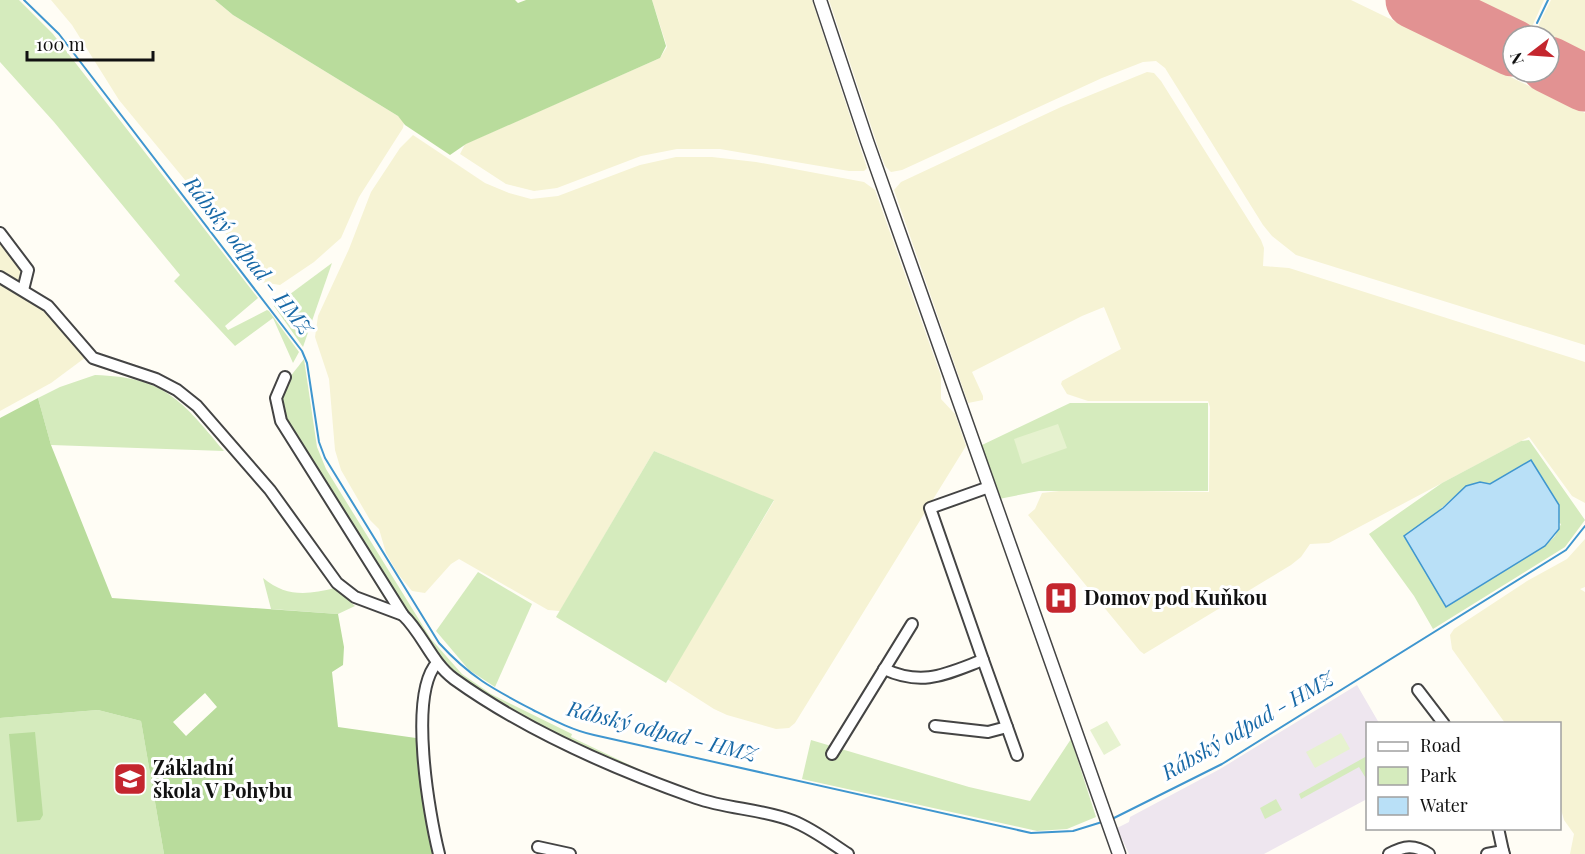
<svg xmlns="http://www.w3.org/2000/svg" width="1585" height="854" viewBox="0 0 1585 854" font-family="'Playfair Display',serif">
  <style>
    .industrial { fill: #eee6ef }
    .farmland { fill: #f6f3d4 }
    .green { fill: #d5ebbd; fill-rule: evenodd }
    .forest { fill: #b9dc9c; fill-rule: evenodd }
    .pitch { fill: #e6f2cf }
    .water { fill: #b9e0f7; stroke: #3f96cf; stroke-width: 1.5 }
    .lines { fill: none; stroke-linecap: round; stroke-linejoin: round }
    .stream { stroke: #3f96cf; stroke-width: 2 }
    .runway { stroke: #e29292; stroke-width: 57 }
    .minor-casing { stroke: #444; stroke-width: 14 }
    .tertiary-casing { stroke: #444; stroke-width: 15 }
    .minor { stroke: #fff; stroke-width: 10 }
    .tertiary { stroke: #fff; stroke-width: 12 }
    .labels { text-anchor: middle; stroke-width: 6; stroke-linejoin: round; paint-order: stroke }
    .poi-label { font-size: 20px; font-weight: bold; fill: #111; stroke: #fff; text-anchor: start }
    .water-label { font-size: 21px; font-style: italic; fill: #1768a6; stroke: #fff }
  </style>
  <rect width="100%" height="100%" fill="#fffdf5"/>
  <!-- industrial -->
  <path class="industrial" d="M1357,685L1379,723L1368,724L1367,799L1264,854H1129L1117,828L1129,822L1130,817L1220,769Z"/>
  <!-- farmland -->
  <g class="farmland">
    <path d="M51,0H215L233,15L398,116L404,122L403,128L359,197L341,238L314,262L280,285L261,282L199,197L119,100L72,25Z"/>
    <path d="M652,0H812L867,168L864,171H849L720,149H677L641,156L557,188L534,191L506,184L460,154L465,144L660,58L667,47Z"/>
    <path d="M829,0H1351L1585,113V345L1296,255L1272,236L1263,225L1165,68L1156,61L1143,62L1102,78L902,170L891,172L885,166L880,153Z"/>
    <path d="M1469,0H1544L1531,29Z"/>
    <path d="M1551,0H1585V54L1539,32V24Z"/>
    <path d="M1147,72L1154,73L1161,81L1261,240L1264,248L1263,266L1289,268L1585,362V503L1572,496L1529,437L1329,543L1310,544L1301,557L1291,565L1144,654L1140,651L1028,515L1035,509L1042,493L1068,490L1209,492L1210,407L1208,401H1088L1067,394L1061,384L1062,381L1121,349L1104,307L1082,316L972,372L983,396V400L968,403L894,190L901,182L1061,107Z"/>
    <path d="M413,135L485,183L509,193L531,199L558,196L640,165L676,157H712L756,162L864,182L875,190L941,376V399L955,414L966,446L795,723L789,728L776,729L727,715L714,709L667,679L774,501L654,451L560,611L548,610L459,559L451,564L425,593L412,591L398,574L386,553L379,529L370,520L341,470L335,450L329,379L315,337L318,316L349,249L371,192L400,148Z"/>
    <path d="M0,243L20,270L22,277L20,280L15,282L0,274Z"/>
    <path d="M0,284L50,313L86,357L51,383L0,411Z"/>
    <path d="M1585,539V587L1580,589L1585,592V854H1570L1574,834L1564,820L1560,806V724L1505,723L1452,649L1450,635L1454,629L1527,581L1567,559Z"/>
  </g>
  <!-- green -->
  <g class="green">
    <path d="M0,0H19L53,34L258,298L225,326L228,330L267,310L269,311L299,352L293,363L273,318L235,346L174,281L180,275L54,122L0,62Z"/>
    <path d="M332,263L303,347L274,306Z"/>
    <path d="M304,359L317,447L326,469L431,639L462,674L491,694L572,734L571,737L655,777L542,729L468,684L435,653L288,429C276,390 280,390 304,359Z"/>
    <path d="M95,375C165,377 182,401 224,451L51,445L38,398L60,387Z"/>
    <path d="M1070,403H1208V491H1039L999,499L982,445Z"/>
    <path d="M1529,440L1585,520L1565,547L1433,629L1414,596L1369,534L1442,483L1521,441ZM1480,482L1490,484L1561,524L1555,536L1545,546L1446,607L1427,521L1466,486Z"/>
    <path d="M654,451L774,500L666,683L556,617Z"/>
    <path d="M478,572L532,604L495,687L469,670L436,631Z"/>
    <path d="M263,578C286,597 307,595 335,588L355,606L338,614L271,609Z"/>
    <path d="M98,710L141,721L164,854H0V718Z"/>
    <path d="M1071,739L1096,817L1067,829L1037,831L802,779L811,740L969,787L1030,801Z"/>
    <path d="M1367,756V780L1359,767L1301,799L1299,794Z"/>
    <path d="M1276,799L1282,810L1265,819L1260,808Z"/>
  </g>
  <!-- forest -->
  <g class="forest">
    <path d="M215,0H515L518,3L526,0H652L666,46L660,58L466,144L450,155L405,125L398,116L233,15Z"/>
    <path d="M38,398L51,445L112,598L338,614L344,647L343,665L332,672L338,727L416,738L434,854H164L141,721L98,710L0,718V418ZM205,693L217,707L186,736L173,722Z"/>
    <path d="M35,732L43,815L40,820L17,822L9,734Z"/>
  </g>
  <!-- pitch -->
  <g class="pitch">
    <path d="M1058,424L1067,448L1022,464L1014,439Z"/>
    <path d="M1107,721L1121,745L1104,755L1090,730Z"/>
    <path d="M1341,733L1350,749L1315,768L1306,752Z"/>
  </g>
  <!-- water -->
  <path class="water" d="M1531,460L1559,505V529L1545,546L1446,607L1404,536L1443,508L1466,486L1480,482L1490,484Z"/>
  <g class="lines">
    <!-- stream -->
    <g class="stream">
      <path d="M24,0L59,34L302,351L307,363L319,442L325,458L439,643C470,677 493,689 533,710C553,720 572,730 594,735L1031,833L1073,831L1102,822"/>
      <path d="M1537,23L1548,0"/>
      <path d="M1110,820L1222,764L1566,550L1585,526"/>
    </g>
    <!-- runway -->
    <g class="runway">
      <path d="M1414,0L1513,48"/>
      <path d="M1549,65L1585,83"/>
    </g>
    <defs>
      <g id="minor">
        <path d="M0,233L28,270L23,290"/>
        <path d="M0,277L48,306L93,358L156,379L177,390L197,406L270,490L337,583L355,597L403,615"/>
        <path d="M285,377L276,398L281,421L403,615C423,634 431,662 454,679C525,730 614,769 696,798C727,809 763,809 793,821C813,829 831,843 848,854"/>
        <path d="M437,663C408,694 429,814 439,854"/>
        <path d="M884,669C923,687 946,674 983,660L930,508L989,487"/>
        <path d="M1418,690L1444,724"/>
        <path d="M935,726L988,732L1007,727L983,660"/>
        <path d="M1007,727L1017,755"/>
        <path d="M832,754L912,624"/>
        <path d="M1498,828L1503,851"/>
        <path d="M538,847L570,854"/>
        <path d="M1389,854C1404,846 1414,844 1429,854"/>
        <path d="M1487,854L1503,851L1504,854"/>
      </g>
      <path id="tertiary" d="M820,0L867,141L1119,854"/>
    </defs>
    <!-- minor casing -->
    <use href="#minor" class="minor-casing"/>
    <!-- tertiary casing -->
    <use href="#tertiary" class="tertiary-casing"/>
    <!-- minor -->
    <use href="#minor" class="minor"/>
    <!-- tertiary -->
    <use href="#tertiary" class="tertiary"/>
  </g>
  <!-- icons -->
  <defs>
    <symbol id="hospital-square" viewBox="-11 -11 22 22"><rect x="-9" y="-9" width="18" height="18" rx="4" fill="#c4262e" stroke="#fff"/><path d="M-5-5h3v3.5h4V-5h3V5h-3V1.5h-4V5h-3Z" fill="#fff"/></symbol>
    <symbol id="school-square" viewBox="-11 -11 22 22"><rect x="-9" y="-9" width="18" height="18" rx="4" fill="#c4262e" stroke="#fff"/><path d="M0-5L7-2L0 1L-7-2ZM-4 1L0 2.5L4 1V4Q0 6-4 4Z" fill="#fff"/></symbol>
  </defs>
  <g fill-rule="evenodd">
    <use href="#hospital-square" x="1042" y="579" width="38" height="38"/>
    <use href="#school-square" x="111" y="760" width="38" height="38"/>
  </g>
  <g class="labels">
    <!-- poi labels -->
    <g class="poi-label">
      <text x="1084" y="605">Domov pod Kuňkou</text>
      <text x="153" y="775">Základní<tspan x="153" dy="23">škola V Pohybu</tspan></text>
    </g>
    <!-- water labels -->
    <g class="water-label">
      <text transform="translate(248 256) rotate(52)" y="7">Rábský odpad - HMZ</text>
      <text transform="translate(1248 726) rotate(-30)" y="7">Rábský odpad - HMZ</text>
      <text transform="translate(662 732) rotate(14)" y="7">Rábský odpad - HMZ</text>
    </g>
  </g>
  <!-- legend -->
  <rect x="1366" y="722" width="195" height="108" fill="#ffffff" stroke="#a0a0a0" stroke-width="1.5"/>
  <rect x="1378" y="742" width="30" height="9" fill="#ffffff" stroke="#a0a0a0" stroke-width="1.5"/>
  <text x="1420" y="752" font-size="18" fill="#111111">Road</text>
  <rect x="1378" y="767" width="30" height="18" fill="#d5ebbd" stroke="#a0a0a0" stroke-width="1.5"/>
  <text x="1420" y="782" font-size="18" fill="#111111">Park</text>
  <rect x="1378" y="797" width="30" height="18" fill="#b9e0f7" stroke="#a0a0a0" stroke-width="1.5"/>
  <text x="1420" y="812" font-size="18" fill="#111111">Water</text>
  <!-- north arrow -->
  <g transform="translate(1531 54) rotate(253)"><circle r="28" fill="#ffffff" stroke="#a0a0a0" stroke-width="1.5"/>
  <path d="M0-4.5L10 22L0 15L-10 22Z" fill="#c4262e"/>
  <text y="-9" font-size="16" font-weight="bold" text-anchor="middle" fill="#111111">N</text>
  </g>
  <!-- scale -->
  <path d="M27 51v9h126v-9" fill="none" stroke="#111111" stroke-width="3"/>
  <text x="36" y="51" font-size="18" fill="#111111" stroke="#ffffff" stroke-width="4.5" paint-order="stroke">100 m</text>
</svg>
